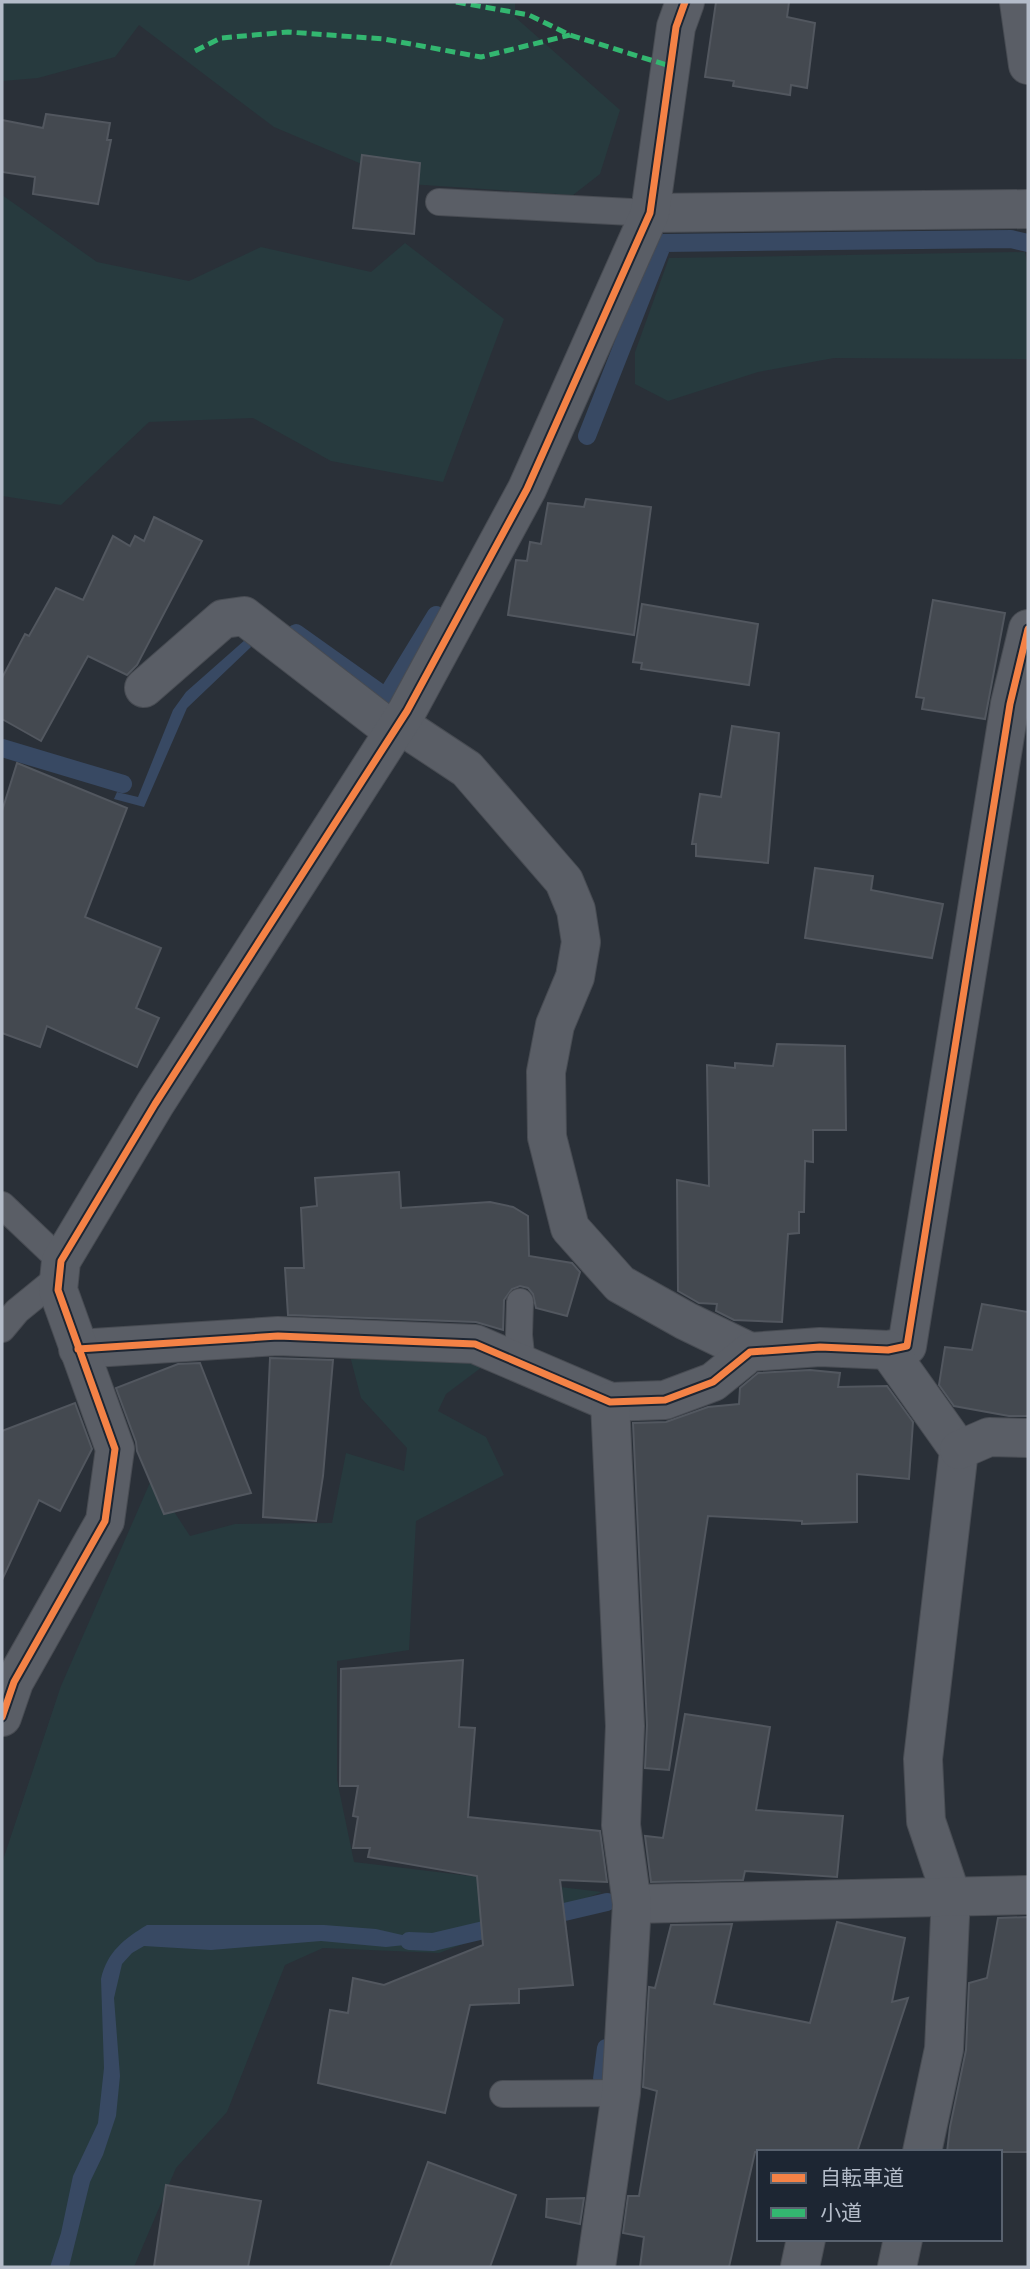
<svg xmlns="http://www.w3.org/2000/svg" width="1030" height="2269" viewBox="0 0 1030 2269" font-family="'Public Sans','Noto Sans JP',sans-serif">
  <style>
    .green { fill: #273a3e }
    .water { fill: #384963 }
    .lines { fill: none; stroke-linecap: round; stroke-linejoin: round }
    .stream { stroke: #384963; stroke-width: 18 }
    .building { fill: #444950; stroke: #52575f; stroke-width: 2 }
    .service-casing { stroke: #484c53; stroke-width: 28 }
    .minor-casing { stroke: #484c53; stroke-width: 40 }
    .service { stroke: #5a5e66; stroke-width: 26 }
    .minor { stroke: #5a5e66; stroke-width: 38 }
    .quiet { stroke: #33b770; stroke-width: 5; stroke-dasharray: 10 5; stroke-linecap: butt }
    .cycleway-casing { stroke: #1d2633; stroke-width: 11 }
    .cycleway { stroke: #f48246; stroke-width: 7 }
  </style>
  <rect width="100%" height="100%" fill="#2a3038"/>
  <!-- green -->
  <g class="green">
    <path d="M2,2H515V17L620,110L600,174L573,195L409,184L274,127L139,25L115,57L38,78L2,81Z"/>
    <path d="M2,195L97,262L189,281L261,247L371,272L405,243L504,319L443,482L331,461L253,418L149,422L61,505L2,496Z"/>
    <path d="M1025,252L1028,267V359L834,358L758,372L668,401L635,384V352L669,258Z"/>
    <path d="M350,1356L486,1364L446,1394L438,1411L486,1437L504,1475L416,1521L409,1650L337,1661V1780L354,1862L602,1892L439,1953L323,1948L285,1965L227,2112L176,2168L134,2267H2V1863L61,1686L152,1478L190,1536L235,1524L332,1523L346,1453L404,1471L407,1448L361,1398Z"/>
  </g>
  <!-- water -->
  <g class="water">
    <path d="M246,639L251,647L187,708L144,807L114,799L117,792L138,797L173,710L186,692Z"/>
    <path d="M147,1925H324L376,1929L433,1942L386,1947L321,1941L211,1950L144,1946L132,1953L122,1964L114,1998L120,2076L116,2116L103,2155L90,2182L69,2267H50L61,2233L73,2176L98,2123L104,2068L101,1979C107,1952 124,1939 147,1925Z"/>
  </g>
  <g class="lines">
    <!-- stream -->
    <g class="stream">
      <path d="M587,436L663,243L1011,239L1028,243"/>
      <path d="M296,633L386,697L436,615"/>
      <path d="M2,748L123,784"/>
      <path d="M543,1917L607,1902"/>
      <path d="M409,1941L433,1942L505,1925"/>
      <path d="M602,2079L606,2048"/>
    </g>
  </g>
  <!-- building -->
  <g class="building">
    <path d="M716,2H789L787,17L815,23L807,88L791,85L790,95L733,86L734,81L705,77Z"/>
    <path d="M46,114L110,123L107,140H111L98,204L33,194L35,177L2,172V120L43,128Z"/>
    <path d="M362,155L420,163L414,234L353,228Z"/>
    <path d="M586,499L651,507L634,635L508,615L516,560L527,561L530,542L541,544L548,503L584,507Z"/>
    <path d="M154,517L202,541L137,665L127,675L88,656L41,741L2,719V678L25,634L29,636L56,588L83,600L113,536L130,546L135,536L144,541Z"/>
    <path d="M933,600L1005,613L985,719L922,709L924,698L916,697Z"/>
    <path d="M642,604L758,624L749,685L641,669L642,663L633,662Z"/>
    <path d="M732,726L779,733L768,863L696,856V844H692L700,794L721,797Z"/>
    <path d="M17,763L127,808L85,917L161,948L136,1008L159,1018L137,1067L47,1026L40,1047L2,1033V811Z"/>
    <path d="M815,868L873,876L871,890L943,904L932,958L805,938Z"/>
    <path d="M777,1044L845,1046L846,1130H813V1162L805,1161L804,1212H799V1233L788,1234L782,1322L734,1320L716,1311L717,1304L699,1303L678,1291L677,1180L709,1186L707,1065L735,1068V1063L773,1066Z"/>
    <path d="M399,1172L401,1208L490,1202L513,1207L528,1216L529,1256L572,1263L580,1272L567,1316L536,1308L533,1294L528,1288L520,1286L512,1289L504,1300L503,1330L476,1322L288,1315L285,1268H304L301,1208L317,1206L315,1178Z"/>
    <path d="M982,1304L1028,1312V1416H1009L954,1406L939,1385L945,1347L972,1350Z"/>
    <path d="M270,1358L333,1360L323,1476L316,1521L263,1517Z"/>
    <path d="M200,1363L251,1493L164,1514L137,1451L136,1442L116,1388L178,1364Z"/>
    <path d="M810,1370L840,1373L838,1387L887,1386L913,1422L909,1479L857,1474V1522L802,1524V1521L708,1516L669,1770L645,1768L647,1725L633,1423L666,1422L708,1407L739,1404L740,1388L758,1373Z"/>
    <path d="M75,1403L92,1449L60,1511L39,1500L2,1580V1431Z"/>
    <path d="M463,1660L459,1727L475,1728L468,1817L600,1831L607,1882L560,1880L573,1985L519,1989V2003L470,2005L445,2113L318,2083L330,2010L348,2013L353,1978L384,1985L483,1945L477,1876L368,1857L370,1848H353L358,1817L353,1816L358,1786H340L341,1669Z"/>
    <path d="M685,1714L770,1727L756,1810L843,1816L837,1877L745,1871L743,1880L651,1882L645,1836L663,1838Z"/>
    <path d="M1028,1917V2152H947L950,2127L966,2050L969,1983L987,1978L998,1918Z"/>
    <path d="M837,1922L905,1938L892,2002L908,1998L857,2152H755L729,2267H640L644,2237L623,2233L628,2196H639L657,2091L643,2087L649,1987L655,1988L671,1925L732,1924L714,2004L810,2023Z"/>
    <path d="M428,2162L516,2195L490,2267H390Z"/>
    <path d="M166,2185L261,2201L248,2267H154Z"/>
    <path d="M584,2198L580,2224L546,2217L547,2199Z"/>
  </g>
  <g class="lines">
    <defs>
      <g id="service">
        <path d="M439,202L650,213"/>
        <path d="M2,1205L61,1261"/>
        <path d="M520,1302L519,1335L522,1364"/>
        <path d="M2,1329L17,1311L60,1276"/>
        <path d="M503,2094L621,2093"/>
      </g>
      <g id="minor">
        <path d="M1019,2L1028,65"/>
        <path d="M650,213L1028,209"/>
        <path d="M144,688L223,619L244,616L394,732"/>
        <path d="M399,724L467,769L564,881L576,910L581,942L575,977L555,1025L546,1072L547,1137L570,1228L620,1284L686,1321L750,1352"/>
        <path d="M78,1349L278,1336L475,1344L610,1402L665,1400L713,1382L750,1352L820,1347L888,1350L907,1346L1010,704L1028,629"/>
        <path d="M888,1350L959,1450L923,1759L926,1821L951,1895L944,2049L922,2152"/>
        <path d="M959,1450L989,1437L1028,1438"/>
        <path d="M2,1717L14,1682L105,1521L115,1449L58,1290L61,1261L155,1104L407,711L527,489L650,213L676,27L685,2"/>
        <path d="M632,1904L1028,1895"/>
        <path d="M596,2267L621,2093L632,1904L621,1825L625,1726L610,1402"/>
        <path d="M800,2267L806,2239"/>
        <path d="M897,2267L903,2239"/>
      </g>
    </defs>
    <!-- service casing -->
    <use href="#service" class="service-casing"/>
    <!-- minor casing -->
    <use href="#minor" class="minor-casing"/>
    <!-- service -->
    <use href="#service" class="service"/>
    <!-- minor -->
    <use href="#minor" class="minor"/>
    <!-- quiet -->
    <g class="quiet">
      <path d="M456,2L529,15L570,35L670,66"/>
      <path d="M195,51L221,38L288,32L384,39L481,57L570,35"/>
    </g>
    <defs>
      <g id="cycleway">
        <path d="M78,1349L278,1336L475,1344L610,1402L665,1400L713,1382L750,1352L820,1347L888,1350L907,1346L1010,704L1028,629"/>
        <path d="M2,1717L14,1682L105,1521L115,1449L58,1290L61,1261L155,1104L407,711L527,489L650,213L676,27L685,2"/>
      </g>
    </defs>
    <!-- cycleway casing -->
    <use href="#cycleway" class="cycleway-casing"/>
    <!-- cycleway -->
    <use href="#cycleway" class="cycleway"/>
  </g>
  <!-- border -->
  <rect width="1030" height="2269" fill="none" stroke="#b4bcc9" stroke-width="7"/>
  <!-- legend -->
  <rect x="757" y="2150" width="245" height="91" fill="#1d2633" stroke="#59626f" stroke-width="2"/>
  <rect x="771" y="2173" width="35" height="10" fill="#f48246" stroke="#59626f" stroke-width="2"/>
  <text x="820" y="2185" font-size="21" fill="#b4bcc9">自転車道</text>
  <rect x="771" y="2208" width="35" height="10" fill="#33b770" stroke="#59626f" stroke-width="2"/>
  <text x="820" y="2220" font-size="21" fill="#b4bcc9">小道</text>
</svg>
